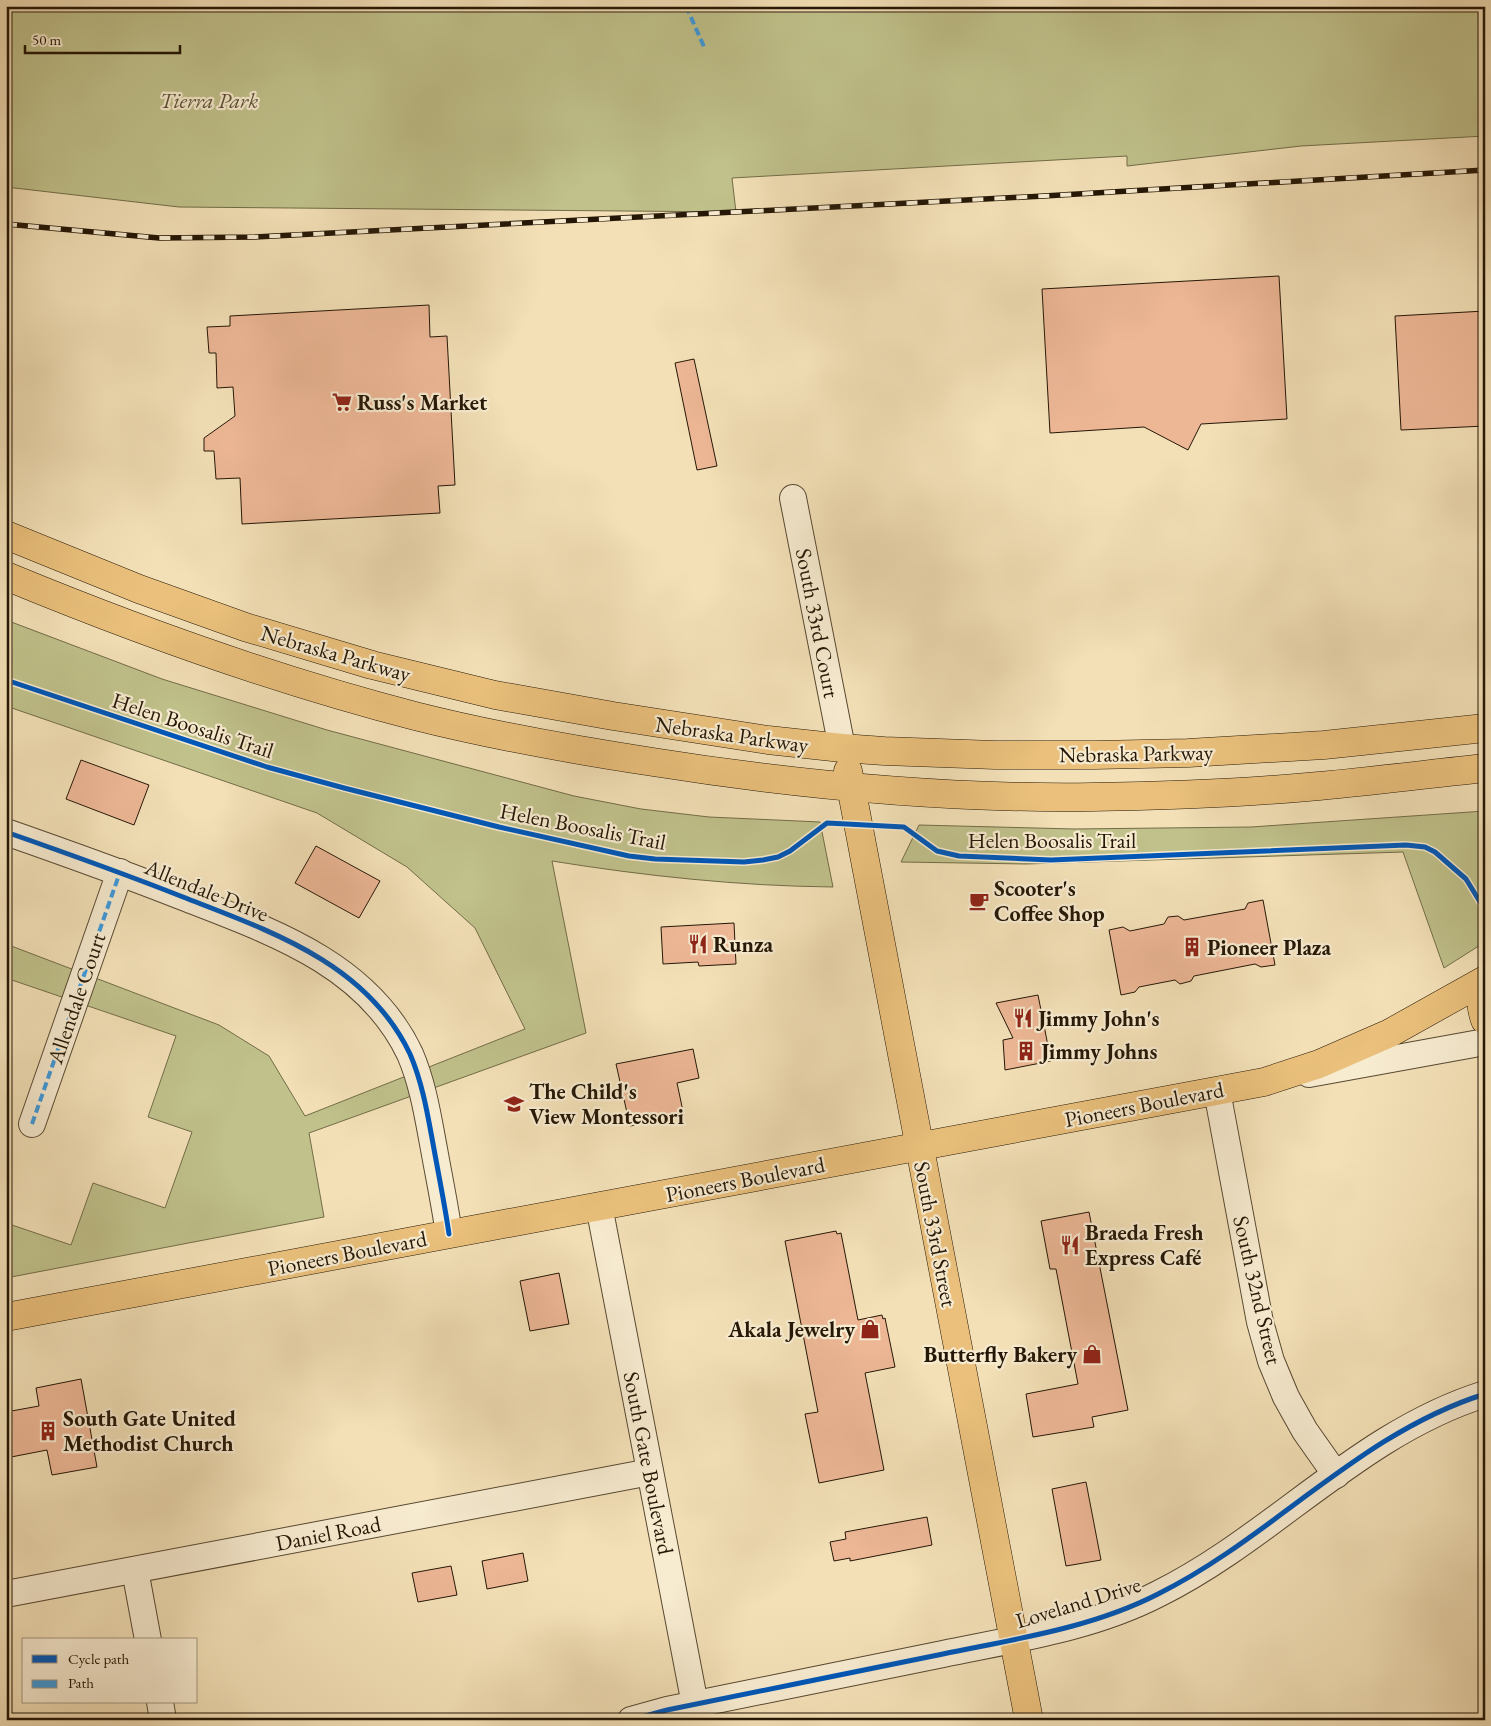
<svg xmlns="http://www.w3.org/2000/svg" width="1491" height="1726" viewBox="0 0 1491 1726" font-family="'EB Garamond',serif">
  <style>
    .green { fill: #c0c18b; stroke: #726c48 }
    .building { fill: #edb796; stroke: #251706 }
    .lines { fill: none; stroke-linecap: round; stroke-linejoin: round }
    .minor-casing { stroke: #584932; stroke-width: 28 }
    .major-casing { stroke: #251706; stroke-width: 29 }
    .minor { stroke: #f7ebd0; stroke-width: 26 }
    .major { stroke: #eac07c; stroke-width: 28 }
    .rail-casing { stroke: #251706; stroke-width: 5.5 }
    .rail { stroke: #f7ebd0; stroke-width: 4; stroke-dasharray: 11; stroke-linecap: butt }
    .quiet { stroke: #3c9add; stroke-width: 4; stroke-dasharray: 8 4; stroke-linecap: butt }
    .cycleway-casing { stroke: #f7ebd0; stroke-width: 8 }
    .cycleway { stroke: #0057b8; stroke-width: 5 }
    .labels { text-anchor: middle; stroke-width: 4.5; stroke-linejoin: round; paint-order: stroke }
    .park-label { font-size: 22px; font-style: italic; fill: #5b5235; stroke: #f7ebd0 }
    .poi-label { font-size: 22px; font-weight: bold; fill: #251706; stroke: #f7ebd0; text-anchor: start }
    .street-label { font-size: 22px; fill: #251706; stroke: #f7ebd0 }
  </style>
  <rect width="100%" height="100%" fill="#f3e0b7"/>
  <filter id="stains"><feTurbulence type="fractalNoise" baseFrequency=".004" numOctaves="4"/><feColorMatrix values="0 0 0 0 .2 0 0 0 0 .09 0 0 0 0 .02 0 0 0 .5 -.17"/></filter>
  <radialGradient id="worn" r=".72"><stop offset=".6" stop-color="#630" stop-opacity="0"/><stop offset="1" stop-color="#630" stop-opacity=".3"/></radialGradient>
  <!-- green -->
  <g class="green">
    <path d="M6,6H1485V136L1301,146L1127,166V156L732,178L736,212L179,207L6,187Z"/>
    <path d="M6,620L162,679L327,730L574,796L641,809L709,817L820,822L833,887C739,886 645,876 552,861L586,1033L309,1133L324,1217L6,1278V1223L71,1245L93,1183L165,1208L192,1132L148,1117L176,1036L6,978V944L219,1025L269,1056L305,1116L525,1029L475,928L407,867L317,813L6,706Z"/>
    <path d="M1485,811V942L1444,968L1403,852L1026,864L901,862L919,825L1074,829L1251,827Z"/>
  </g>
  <!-- building -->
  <g class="building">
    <path d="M1279,276L1287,419L1201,424L1188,450L1144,427L1050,433L1042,289Z"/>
    <path d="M429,305L430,337L447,336L455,485L438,486L440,513L242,524L240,478L216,479L214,451H204V438L235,416L233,387L217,388L216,353H209L207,327L230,326V316Z"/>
    <path d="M1485,311V426L1401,430L1395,316Z"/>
    <path d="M694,359L717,466L697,470L675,363Z"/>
    <path d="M81,760L149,785L134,825L66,799Z"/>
    <path d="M316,846L380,881L359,918L295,883Z"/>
    <path d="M1263,900L1275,965L1261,967L1255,964L1194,976L1191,981L1180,984L1175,980L1139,987L1135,992L1121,995L1109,930L1123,927L1130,931L1164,924L1168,917L1178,916L1184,920L1245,909L1248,903Z"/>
    <path d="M734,923L736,964L699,966L698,962L663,964L661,927Z"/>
    <path d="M1038,995L1051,1061L1005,1070L1003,1040L1013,1038L996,1003Z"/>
    <path d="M693,1049L699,1078L677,1083L684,1116L630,1126L616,1064Z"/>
    <path d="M1089,1212L1128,1410L1092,1417L1094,1427L1033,1437L1026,1394L1078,1384L1056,1269H1050L1041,1221Z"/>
    <path d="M836,1231L837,1234L841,1233L858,1320L882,1315L883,1319L885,1318L895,1367L865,1373L884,1470L819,1483L805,1414L818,1412L785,1241Z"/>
    <path d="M559,1273L569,1324L530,1331L520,1281Z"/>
    <path d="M81,1379L97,1467L52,1475L47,1450L6,1458V1412L39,1406L36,1388Z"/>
    <path d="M1086,1482L1101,1560L1066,1566L1052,1489Z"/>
    <path d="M927,1517L932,1545L850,1561V1558L834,1561L830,1542L846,1539L845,1532Z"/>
    <path d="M523,1553L528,1581L487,1589L482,1561Z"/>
    <path d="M451,1566L457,1595L418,1602L412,1573Z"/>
  </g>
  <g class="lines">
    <defs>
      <g id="minor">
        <path d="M793,498L842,748"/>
        <path d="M6,832C66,853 125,874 183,897C270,931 367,963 410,1054C423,1084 428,1117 434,1149C439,1177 445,1206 449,1234"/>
        <path d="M1309,1074L1485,1042"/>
        <path d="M1217,1091L1260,1322L1271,1361L1286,1397L1305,1431L1336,1475"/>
        <path d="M32,1124L120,872"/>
        <path d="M599,1206L698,1720"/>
        <path d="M135,1570L148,1640"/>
        <path d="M6,1594L650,1472"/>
        <path d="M160,1702L163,1720"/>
        <path d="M631,1720L667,1710C759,1691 851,1673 943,1654C1015,1639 1092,1628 1158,1594C1273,1537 1360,1433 1485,1394"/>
      </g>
      <g id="major">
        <path d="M6,535L139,589L245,627L372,665L495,695L613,716L768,740L842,748L884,751L995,755H1095L1188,753L1324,745L1485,728"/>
        <path d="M6,576C139,631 276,680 415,716C494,736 574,750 653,762C798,785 945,799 1092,797C1167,796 1243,793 1319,786C1374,781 1429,774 1485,768"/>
        <path d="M848,771L1029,1720"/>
        <path d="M1485,986C1480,996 1481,1009 1485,1020"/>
        <path d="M6,1317L1264,1082L1319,1064L1390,1033L1485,980"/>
      </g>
    </defs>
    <!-- minor casing -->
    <use href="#minor" class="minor-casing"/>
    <!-- major casing -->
    <use href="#major" class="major-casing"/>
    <!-- minor -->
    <use href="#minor" class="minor"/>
    <!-- major -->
    <use href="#major" class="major"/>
    <defs>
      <path id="rail" d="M6,224L159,238L255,237L1044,196L1485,170"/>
    </defs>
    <!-- rail casing -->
    <use href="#rail" class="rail-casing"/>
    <!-- rail -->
    <use href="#rail" class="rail"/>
    <!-- quiet -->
    <g class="quiet">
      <path d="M686,6L705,49"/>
      <path d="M32,1124L120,872"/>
    </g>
    <defs>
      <g id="cycleway">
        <path d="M6,680L267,767L344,788L499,827L629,856L655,859L744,862L763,860L778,857L790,851L827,823L904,827L937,851L959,856L1051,860L1406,845L1425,847L1435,852L1466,879L1485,910"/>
        <path d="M6,832C66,853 125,874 183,897C270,931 367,963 410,1054C423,1084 428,1117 434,1149C439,1177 445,1206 449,1234"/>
        <path d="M631,1720L667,1710C759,1691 851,1673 943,1654C1015,1639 1092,1628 1158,1594C1273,1537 1360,1433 1485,1394"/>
      </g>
    </defs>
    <!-- cycleway casing -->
    <use href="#cycleway" class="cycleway-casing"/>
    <!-- cycleway -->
    <use href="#cycleway" class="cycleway"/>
  </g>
  <!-- icons -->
  <defs>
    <symbol id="supermarket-bare" viewBox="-9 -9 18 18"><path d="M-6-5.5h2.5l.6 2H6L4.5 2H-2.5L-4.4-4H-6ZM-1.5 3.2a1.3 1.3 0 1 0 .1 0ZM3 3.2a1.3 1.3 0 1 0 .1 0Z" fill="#8f2418" stroke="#f7ebd0" stroke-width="2.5" paint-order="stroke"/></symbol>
    <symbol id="cafe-bare" viewBox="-9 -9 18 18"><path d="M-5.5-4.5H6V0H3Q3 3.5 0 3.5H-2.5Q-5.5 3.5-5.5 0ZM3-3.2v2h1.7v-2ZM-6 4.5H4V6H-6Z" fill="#8f2418" stroke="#f7ebd0" stroke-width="2.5" paint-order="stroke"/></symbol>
    <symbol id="restaurant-bare" viewBox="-9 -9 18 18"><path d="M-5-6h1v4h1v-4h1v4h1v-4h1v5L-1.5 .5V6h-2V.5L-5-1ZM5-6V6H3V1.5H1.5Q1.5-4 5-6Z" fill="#8f2418" stroke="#f7ebd0" stroke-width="2.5" paint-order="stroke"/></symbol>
    <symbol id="building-bare" viewBox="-9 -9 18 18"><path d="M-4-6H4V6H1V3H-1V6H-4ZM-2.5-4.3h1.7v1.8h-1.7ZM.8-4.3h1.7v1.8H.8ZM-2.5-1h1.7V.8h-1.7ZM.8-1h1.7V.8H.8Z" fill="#8f2418" stroke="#f7ebd0" stroke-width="2.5" paint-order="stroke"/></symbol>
    <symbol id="school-bare" viewBox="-9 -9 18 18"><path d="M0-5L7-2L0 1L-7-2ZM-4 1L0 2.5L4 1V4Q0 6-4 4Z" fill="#8f2418" stroke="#f7ebd0" stroke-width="2.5" paint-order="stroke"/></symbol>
    <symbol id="shop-bare" viewBox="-9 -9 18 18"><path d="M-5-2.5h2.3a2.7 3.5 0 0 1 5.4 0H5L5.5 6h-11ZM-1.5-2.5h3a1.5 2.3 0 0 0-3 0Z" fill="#8f2418" stroke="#f7ebd0" stroke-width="2.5" paint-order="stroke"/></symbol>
  </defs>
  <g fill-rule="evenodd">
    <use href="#supermarket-bare" x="328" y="388" width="28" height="28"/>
    <use href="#cafe-bare" x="965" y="887" width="28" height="28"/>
    <use href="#restaurant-bare" x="684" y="930" width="28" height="28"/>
    <use href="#building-bare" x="1178" y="933" width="28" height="28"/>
    <use href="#restaurant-bare" x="1009" y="1004" width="28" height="28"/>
    <use href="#building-bare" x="1012" y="1037" width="28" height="28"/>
    <use href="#school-bare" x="500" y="1090" width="28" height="28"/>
    <use href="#restaurant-bare" x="1056" y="1231" width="28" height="28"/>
    <use href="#shop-bare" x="856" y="1315" width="28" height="28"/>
    <use href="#shop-bare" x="1078" y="1340" width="28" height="28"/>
    <use href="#building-bare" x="34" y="1417" width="28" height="28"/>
  </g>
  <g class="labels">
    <!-- park labels -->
    <g class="park-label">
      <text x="209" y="108">Tierra Park</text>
    </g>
    <!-- poi labels -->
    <g class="poi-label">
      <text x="357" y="410">Russ's Market</text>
      <text x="994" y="896">Scooter's<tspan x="994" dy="25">Coffee Shop</tspan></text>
      <text x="713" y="952">Runza</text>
      <text x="1207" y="955">Pioneer Plaza</text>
      <text x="1038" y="1026">Jimmy John's</text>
      <text x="1041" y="1059">Jimmy Johns</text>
      <text x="529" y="1099">The Child's<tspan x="529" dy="25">View Montessori</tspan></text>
      <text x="1085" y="1240">Braeda Fresh<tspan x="1085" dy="25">Express Café</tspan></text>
      <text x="855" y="1337" text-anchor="end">Akala Jewelry</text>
      <text x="1077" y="1362" text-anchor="end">Butterfly Bakery</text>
      <text x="63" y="1426">South Gate United<tspan x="63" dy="25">Methodist Church</tspan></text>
    </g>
    <!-- street labels -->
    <g class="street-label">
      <text transform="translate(818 623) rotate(79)" y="8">South 33rd Court</text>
      <text transform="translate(336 653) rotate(16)" y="8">Nebraska Parkway</text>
      <text transform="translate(193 725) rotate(18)" y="8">Helen Boosalis Trail</text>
      <text transform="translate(732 734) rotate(8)" y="8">Nebraska Parkway</text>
      <text transform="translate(1136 753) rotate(-1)" y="8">Nebraska Parkway</text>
      <text transform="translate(583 826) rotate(11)" y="8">Helen Boosalis Trail</text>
      <text x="1052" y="848">Helen Boosalis Trail</text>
      <text transform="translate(207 890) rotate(22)" y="8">Allendale Drive</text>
      <text transform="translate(76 998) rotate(-71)" y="8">Allendale Court</text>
      <text transform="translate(1144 1104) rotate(-11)" y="8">Pioneers Boulevard</text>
      <text transform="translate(745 1179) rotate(-11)" y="8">Pioneers Boulevard</text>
      <text transform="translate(936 1234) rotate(79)" y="8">South 33rd Street</text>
      <text transform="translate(347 1253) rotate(-11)" y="8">Pioneers Boulevard</text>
      <text transform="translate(1258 1290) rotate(77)" y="8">South 32nd Street</text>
      <text transform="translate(649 1463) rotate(79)" y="8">South Gate Boulevard</text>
      <text transform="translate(328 1533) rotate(-11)" y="8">Daniel Road</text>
      <text transform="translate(1078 1602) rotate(-17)" y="8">Loveland Drive</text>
    </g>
  </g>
  <!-- margin -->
  <rect width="1491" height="1726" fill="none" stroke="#f3e0b7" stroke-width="25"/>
  <rect x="8" y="8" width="1476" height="1711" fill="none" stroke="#251706" stroke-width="2.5"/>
  <rect x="12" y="12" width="1466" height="1701" fill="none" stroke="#251706"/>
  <!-- legend -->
  <rect x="22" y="1638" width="175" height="65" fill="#f7ebd0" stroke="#a3967f"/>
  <rect x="32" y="1655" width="25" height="8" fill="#0057b8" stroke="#a3967f"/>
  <text x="68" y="1664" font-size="15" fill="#251706">Cycle path</text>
  <rect x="32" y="1680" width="25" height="8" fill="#3c9add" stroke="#a3967f"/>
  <text x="68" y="1688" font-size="15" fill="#251706">Path</text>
  <!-- scale -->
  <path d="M25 45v8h155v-8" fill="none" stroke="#251706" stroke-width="2.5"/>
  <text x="32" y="45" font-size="15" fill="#251706" stroke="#f7ebd0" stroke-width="4" paint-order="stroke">50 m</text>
  <rect width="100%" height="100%" filter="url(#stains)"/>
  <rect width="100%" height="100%" fill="url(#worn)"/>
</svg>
